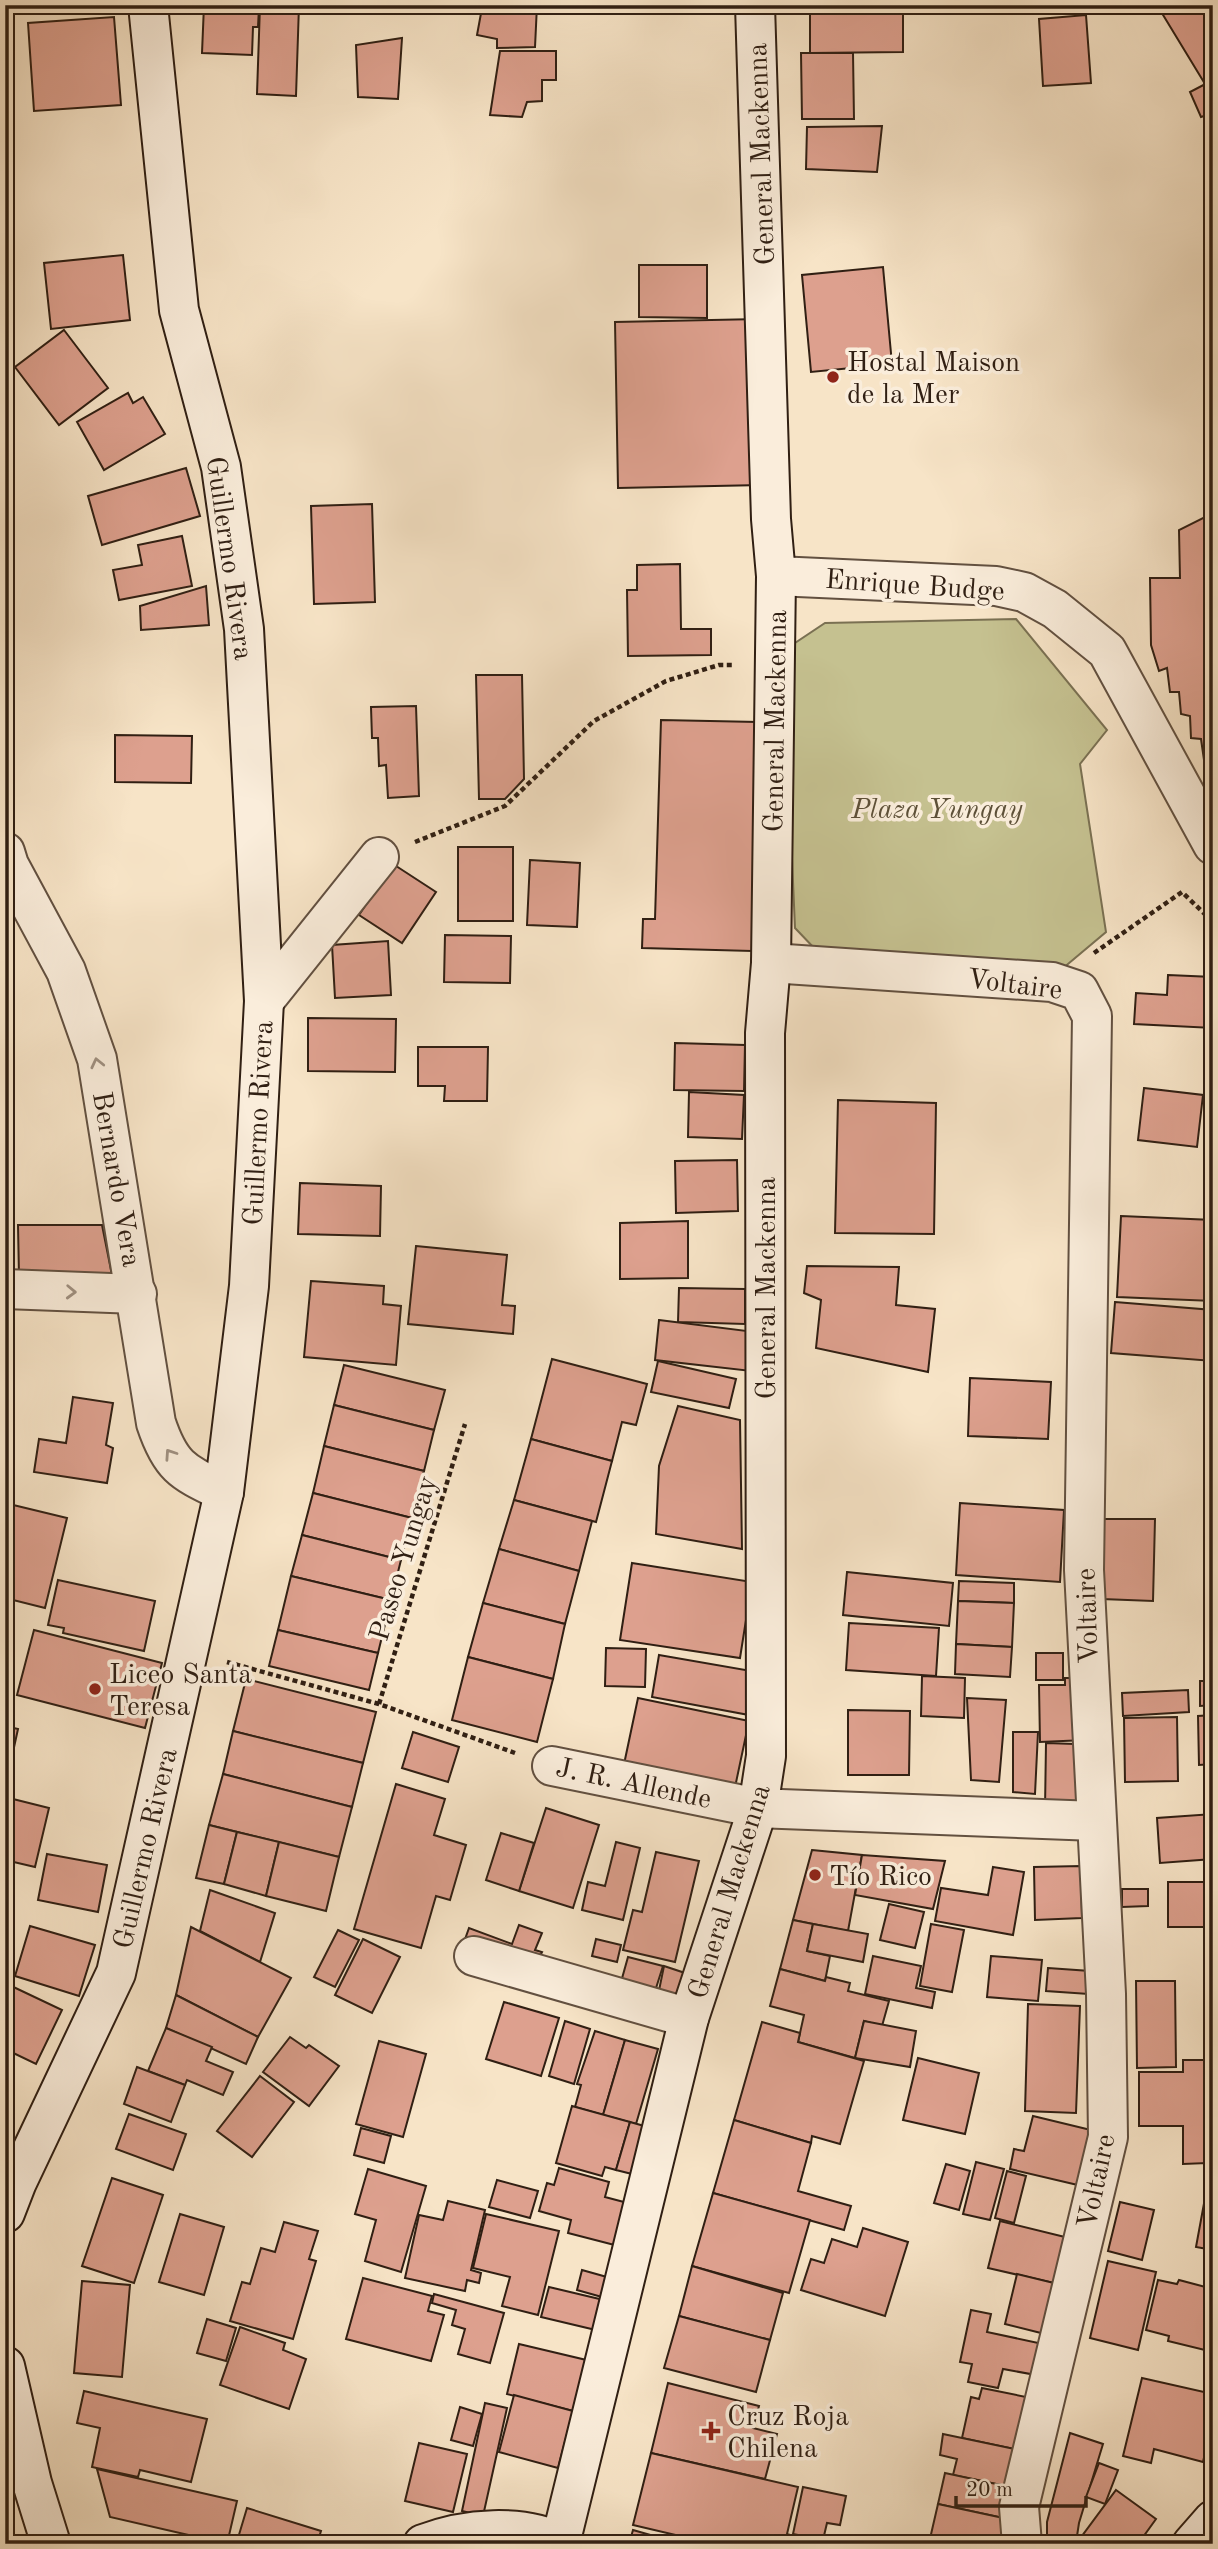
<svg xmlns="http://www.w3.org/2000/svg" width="1218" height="2549" viewBox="0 0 1218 2549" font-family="'Old Standard TT',serif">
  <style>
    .green { fill: #c5c190; stroke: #7a7052; stroke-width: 2 }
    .building { fill: #dda08e; stroke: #301f13; stroke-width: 2 }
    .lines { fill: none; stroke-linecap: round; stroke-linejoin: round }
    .street-casing { stroke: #625040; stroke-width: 42 }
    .secondary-casing { stroke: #301f13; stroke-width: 42 }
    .path { stroke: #301f13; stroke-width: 4.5; stroke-dasharray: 5 3.5; stroke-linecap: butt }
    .street { stroke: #faeddb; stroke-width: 38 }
    .secondary { stroke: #faeddb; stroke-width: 38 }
    .oneway { stroke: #9f9081 }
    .poi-dot { fill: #8f2418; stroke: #faeddb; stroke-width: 2.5 }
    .labels { text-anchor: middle; stroke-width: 7; stroke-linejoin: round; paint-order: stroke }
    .street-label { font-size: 28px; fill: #301f13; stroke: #faeddb }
    .poi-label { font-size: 28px; fill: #301f13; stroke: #faeddb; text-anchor: start }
    .park-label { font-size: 28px; font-style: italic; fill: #5d5038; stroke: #faeddb }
  </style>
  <rect width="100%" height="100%" fill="#f7e4c7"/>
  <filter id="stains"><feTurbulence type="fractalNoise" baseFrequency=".00286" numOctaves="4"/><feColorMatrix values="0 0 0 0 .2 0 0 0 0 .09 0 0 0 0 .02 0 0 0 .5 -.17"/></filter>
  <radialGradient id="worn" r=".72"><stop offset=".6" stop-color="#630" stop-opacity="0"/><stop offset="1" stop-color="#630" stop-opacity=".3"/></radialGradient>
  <!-- green -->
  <path class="green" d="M1016,619L1107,730L1080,764L1106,932L1062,969L816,950L795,928L783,651L825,623Z"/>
  <!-- building -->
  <g class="building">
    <path d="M204,5L259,7L258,27H253L252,55L202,53Z"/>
    <path d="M260,5H299L296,96L257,94Z"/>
    <path d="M496,5H537L535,47L497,48V39L477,35L482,8L495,10Z"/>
    <path d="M810,5H903V52L810,53Z"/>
    <path d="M1157,5H1213V80L1205,84Z"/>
    <path d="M1086,15L1091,83L1043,86L1039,19Z"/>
    <path d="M114,17L121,105L34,111L28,23Z"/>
    <path d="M402,38L398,99L358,97L356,45Z"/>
    <path d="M500,51H556V80H542V101L527,102L522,117L490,115Z"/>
    <path d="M801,53H853L854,119H802Z"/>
    <path d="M1213,80V113L1201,117L1190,92Z"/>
    <path d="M882,126L877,172L806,169L807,127Z"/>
    <path d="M123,255L130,320L51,329L44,263Z"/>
    <path d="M639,265H707V318L639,317Z"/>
    <path d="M883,267L892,364L811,372L802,275Z"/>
    <path d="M759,319L762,485L618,488L615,322Z"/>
    <path d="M64,330L108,388L59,425L15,367Z"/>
    <path d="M128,393L133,403L143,397L165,434L104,470L77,422Z"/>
    <path d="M186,468L200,516L102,545L88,496Z"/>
    <path d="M372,504L375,602L314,604L311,506Z"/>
    <path d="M1205,517L1213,533V762L1204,760L1201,739L1191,738L1190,716L1181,714L1179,692H1170L1167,668L1159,671L1151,645L1150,578H1180L1179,530Z"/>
    <path d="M182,536L192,586L119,600L113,570L142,565L138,545Z"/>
    <path d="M680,564L681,629H711V655L628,656L627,590H637V565Z"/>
    <path d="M206,586L209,625L141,630L140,606Z"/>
    <path d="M476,675H522L524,779L505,799H479Z"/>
    <path d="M416,706L419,796L388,798L386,765L379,766L378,738H372L371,707Z"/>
    <path d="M661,720L758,722L752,951L642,948L643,919H655Z"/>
    <path d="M115,735L192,736L191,783L115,782Z"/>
    <rect x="458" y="847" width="55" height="74"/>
    <path d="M530,860L580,863L577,927L527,925Z"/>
    <path d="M393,864L436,892L402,943L359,915Z"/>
    <path d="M445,935L511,936L510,983L444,982Z"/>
    <path d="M388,941L391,995L335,998L332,945Z"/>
    <path d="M1168,975L1213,977V1028L1134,1024L1136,993L1167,995Z"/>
    <path d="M308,1018L396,1019L395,1072L308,1071Z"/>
    <path d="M675,1043L745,1045L744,1091L674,1090Z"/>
    <path d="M418,1047H488L487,1101H444L445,1086H418Z"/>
    <path d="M1144,1088L1203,1095L1197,1147L1138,1140Z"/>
    <path d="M689,1092L744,1095L742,1139L688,1137Z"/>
    <path d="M838,1100L936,1103L934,1234L835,1233Z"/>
    <path d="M737,1160L738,1211L676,1213L675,1161Z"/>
    <path d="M300,1183L381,1186L380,1236L298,1234Z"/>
    <path d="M1121,1216L1213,1220V1301L1117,1297Z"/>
    <path d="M688,1221V1278L620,1279V1223Z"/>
    <path d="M18,1225H102L112,1275L19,1276Z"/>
    <path d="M416,1246L507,1255L502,1305L515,1306L513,1334L408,1324Z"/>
    <path d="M807,1266L899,1267L896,1305L935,1309L928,1372L816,1348L821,1300L804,1293Z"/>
    <path d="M311,1281L384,1286L383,1304L401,1306L396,1365L304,1357Z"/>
    <path d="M679,1288L745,1289V1324L678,1322Z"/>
    <path d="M1115,1302L1213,1310V1361L1111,1353Z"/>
    <path d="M659,1320L755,1332L751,1371L655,1360Z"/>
    <path d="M552,1359L647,1384L636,1425L622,1422L612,1461L531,1439Z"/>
    <path d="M658,1361L736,1379L729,1408L651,1392Z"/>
    <path d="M344,1365L445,1390L434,1430L334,1405Z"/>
    <path d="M970,1378L1051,1382L1048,1439L968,1436Z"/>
    <path d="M73,1397L113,1403L106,1445L113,1448L107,1483L34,1472L39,1439L66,1443Z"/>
    <path d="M334,1405L434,1430L424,1471L324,1446Z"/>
    <path d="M678,1406L740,1420L742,1549L656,1534L659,1466Z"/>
    <path d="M531,1439L612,1461L596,1522L514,1500Z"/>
    <path d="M324,1446L424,1471L412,1518L313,1493Z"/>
    <path d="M313,1493L412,1518L401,1560L302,1535Z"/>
    <path d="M514,1500L592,1521L579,1571L499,1549Z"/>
    <path d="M5,1503L67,1518L45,1608L5,1598Z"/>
    <path d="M960,1503L1064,1510L1060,1582L956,1575Z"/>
    <path d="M1104,1519H1155L1153,1601L1102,1599Z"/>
    <path d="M302,1535L401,1560L391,1600L291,1576Z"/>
    <path d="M499,1549L579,1571L565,1624L483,1603Z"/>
    <path d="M632,1563L752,1582L740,1658L620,1640Z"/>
    <path d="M847,1572L953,1583L949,1626L843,1615Z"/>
    <path d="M291,1576L391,1600L378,1653L278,1630Z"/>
    <path d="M58,1580L155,1601L144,1651L63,1633L64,1628L48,1625Z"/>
    <path d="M959,1581L1014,1583V1603L958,1601Z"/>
    <path d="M958,1601L1014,1603L1012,1647L956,1644Z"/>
    <path d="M483,1603L565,1624L553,1679L468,1657Z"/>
    <rect x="1205" y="1606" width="8" height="56"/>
    <path d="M849,1623L939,1628L936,1676L846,1670Z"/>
    <path d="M34,1630L162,1663L145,1728L17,1695Z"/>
    <path d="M278,1630L378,1653L369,1690L269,1666Z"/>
    <path d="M956,1644L1012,1647L1010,1677L955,1674Z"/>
    <path d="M606,1648L646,1649L645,1687L605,1686Z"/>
    <rect x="1036" y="1653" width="27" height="27"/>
    <path d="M659,1655L757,1672L749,1715L652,1697Z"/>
    <path d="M468,1657L553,1679L537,1742L452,1720Z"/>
    <path d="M922,1676L965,1678L964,1718L921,1716Z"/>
    <path d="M1065,1678H1083L1086,1740L1040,1742L1039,1685H1065Z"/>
    <path d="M246,1679L376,1712L363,1763L233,1731Z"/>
    <path d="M1200,1681H1213V1705L1200,1706Z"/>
    <path d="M1188,1690L1189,1712L1123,1716L1122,1693Z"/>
    <path d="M638,1698L749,1721L734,1792L623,1769Z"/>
    <path d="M967,1698L1006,1700L999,1782L971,1780Z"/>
    <path d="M848,1710L910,1711L909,1775H848Z"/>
    <path d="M1213,1715V1764L1199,1765L1198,1716Z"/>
    <path d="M1177,1717L1178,1781L1125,1782L1124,1718Z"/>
    <path d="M5,1726L18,1729L8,1775L5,1774Z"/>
    <path d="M233,1731L363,1763L352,1807L223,1774Z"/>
    <path d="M413,1732L459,1747L448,1782L402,1768Z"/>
    <path d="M1013,1732H1038L1035,1794L1013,1792Z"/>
    <path d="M1046,1743L1104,1745L1103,1809H1045Z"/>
    <path d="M223,1774L352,1807L339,1857L209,1825Z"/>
    <path d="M396,1784L445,1799L434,1835L466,1845L450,1900L436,1896L421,1948L354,1929Z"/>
    <path d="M5,1797L49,1808L35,1867L5,1860Z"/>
    <path d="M546,1808L599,1825L573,1908L519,1891Z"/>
    <path d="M1213,1814V1859L1160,1863L1157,1818Z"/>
    <path d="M209,1825L237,1832L224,1884L196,1878Z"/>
    <path d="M237,1832L279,1842L266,1896L224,1884Z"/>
    <path d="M501,1833L534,1843L519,1891L486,1880Z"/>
    <path d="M279,1842L339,1857L326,1911L266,1896Z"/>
    <path d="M616,1842L640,1848L623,1920L582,1910L588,1882L605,1886Z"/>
    <path d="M812,1850L862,1855L848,1931L793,1920Z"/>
    <path d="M656,1852L699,1861L675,1962L623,1950L633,1910L642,1912Z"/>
    <path d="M47,1854L107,1865L98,1912L38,1900Z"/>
    <path d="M862,1855L945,1861L933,1909L855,1895Z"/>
    <path d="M1081,1866L1082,1918L1035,1920L1034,1867Z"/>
    <path d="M993,1867L1024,1872L1013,1935L935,1921L941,1888L988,1895Z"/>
    <rect x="1168" y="1882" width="45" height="45"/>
    <path d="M1122,1889H1148V1906L1122,1907Z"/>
    <path d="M210,1890L275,1913L260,1962L200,1931Z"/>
    <path d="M889,1904L924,1912L915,1948L880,1940Z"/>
    <path d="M793,1920L813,1924L807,1951L830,1956L825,1981L780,1969Z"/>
    <path d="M813,1924L868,1934L863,1962L807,1951Z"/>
    <path d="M931,1924L964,1930L952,1992L920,1986Z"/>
    <path d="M519,1925L542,1933L535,1950L542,1952L533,1969L463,1945L469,1928L512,1944Z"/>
    <path d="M30,1926L95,1945L79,1996L15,1976Z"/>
    <path d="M191,1927L291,1978L258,2037L176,1995Z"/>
    <path d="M338,1930L359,1940L335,1987L314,1977Z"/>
    <path d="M363,1939L400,1957L372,2013L335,1995Z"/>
    <path d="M596,1939L621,1945L617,1962L592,1956Z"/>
    <path d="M873,1956L921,1966L916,1988L935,1992L932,2008L865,1994Z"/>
    <path d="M991,1956L1042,1960L1038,2001L987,1997Z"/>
    <path d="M628,1957L663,1966L650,2007L621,1982Z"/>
    <path d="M664,1966L688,1974L676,2012L656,2005Z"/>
    <path d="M1048,1968L1104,1972L1103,1995L1046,1991Z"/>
    <path d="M780,1969L825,1981L826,1977L850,1983L848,1991L889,2001L882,2026L864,2021L855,2058L798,2042L804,2015L770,2006Z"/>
    <path d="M1136,1981H1175L1176,2067L1137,2068Z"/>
    <path d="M5,1983L62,2010L36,2064L5,2049Z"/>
    <path d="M176,1995L258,2037L246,2064L166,2028Z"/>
    <path d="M504,2002L559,2018L541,2076L486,2059Z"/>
    <path d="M1028,2004L1080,2006L1076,2113L1025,2111Z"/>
    <path d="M565,2021L590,2029L574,2084L549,2076Z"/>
    <path d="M864,2021L916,2031L910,2067L855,2058Z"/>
    <path d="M762,2022L800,2033L798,2042L864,2061L840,2144L812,2136L811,2143L734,2120Z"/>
    <path d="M166,2028L212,2047L206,2061L233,2072L223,2095L187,2080L185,2085L148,2071Z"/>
    <path d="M595,2031L625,2040L603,2115L575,2107L581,2085L577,2084Z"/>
    <path d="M290,2037L306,2048L309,2045L339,2066L309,2106L263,2072Z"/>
    <path d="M625,2040L658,2049L636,2124L603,2115Z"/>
    <path d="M379,2041L426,2054L403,2137L356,2124Z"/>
    <path d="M918,2058L979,2073L965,2134L903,2120Z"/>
    <path d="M1183,2060H1213V2172H1208L1207,2163L1183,2164V2126H1139V2072H1183Z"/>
    <path d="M137,2067L185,2085L171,2122L124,2104Z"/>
    <path d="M260,2076L294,2102L252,2157L217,2131Z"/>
    <path d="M572,2106L630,2122L616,2170L605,2167L602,2176L556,2163Z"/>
    <path d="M129,2114L186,2134L173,2170L116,2149Z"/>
    <path d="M1033,2116L1095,2131L1082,2186L1010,2169L1014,2149L1024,2151Z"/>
    <path d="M734,2120L811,2143L798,2191L851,2206L844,2230L713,2193Z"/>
    <path d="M630,2122L655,2129L640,2176L616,2170Z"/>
    <path d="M361,2128L391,2136L384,2163L354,2155Z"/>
    <path d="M976,2162L1004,2169L990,2220L963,2214Z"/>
    <path d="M946,2164L970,2171L959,2210L934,2203Z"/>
    <path d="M559,2168L609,2182L605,2197L639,2206L630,2249L568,2233L571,2220L539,2211L547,2183L554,2185Z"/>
    <path d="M368,2169L426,2186L401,2272L365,2261L376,2220L355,2214Z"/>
    <path d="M1007,2171L1026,2176L1014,2223L995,2218Z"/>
    <path d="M112,2178L163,2195L134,2283L82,2266Z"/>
    <path d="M497,2180L538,2191L530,2218L489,2207Z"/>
    <path d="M713,2193L810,2220L789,2293L692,2266Z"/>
    <path d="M1205,2198L1213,2200V2250L1196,2247Z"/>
    <path d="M448,2201L485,2210L471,2270L481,2273L479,2283L467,2280L465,2291L405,2278L419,2215L443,2220Z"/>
    <path d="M1120,2202L1154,2210L1142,2260L1108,2251Z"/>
    <path d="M180,2214L224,2227L204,2295L159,2282Z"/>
    <path d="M486,2214L559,2231L538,2315L502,2306L510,2277L473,2268Z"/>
    <path d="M1000,2221L1069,2238L1058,2284L988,2268Z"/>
    <path d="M284,2222L318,2231L309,2259L316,2261L293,2339L230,2321L242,2282L250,2284L261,2248L275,2252Z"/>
    <path d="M863,2228L908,2242L885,2316L801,2290L811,2259L824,2263L832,2239L857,2247Z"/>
    <path d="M1108,2261L1156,2272L1138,2350L1090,2338Z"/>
    <path d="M692,2266L783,2293L770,2340L679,2316Z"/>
    <path d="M582,2270L614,2279L609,2299L577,2290Z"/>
    <path d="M1017,2274L1058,2284L1045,2334L1005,2324Z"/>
    <path d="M363,2278L432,2296L428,2311L444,2315L431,2361L346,2339Z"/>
    <path d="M1158,2280L1177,2284L1179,2280L1213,2289V2352L1168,2341L1169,2336L1146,2330Z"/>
    <path d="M82,2281L130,2285L122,2377L74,2373Z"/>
    <path d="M549,2287L608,2301L600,2331L541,2317Z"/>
    <path d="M434,2294L504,2313L490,2363L458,2354L465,2329L452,2325L456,2310L432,2303Z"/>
    <path d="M971,2310L991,2314L987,2332L1043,2344L1036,2375L1003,2369L998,2388L968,2382L972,2364L960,2362Z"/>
    <path d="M679,2316L770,2340L756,2392L664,2368Z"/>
    <path d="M207,2319L236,2328L226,2361L197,2353Z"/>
    <path d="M240,2327L285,2343L283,2350L306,2359L289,2409L220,2385Z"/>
    <path d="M519,2344L599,2363L573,2411L507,2394Z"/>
    <path d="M1142,2378L1213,2394V2418L1203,2462L1154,2449L1151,2463L1123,2456Z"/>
    <path d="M668,2383L759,2406L753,2428L777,2434L765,2479L651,2453Z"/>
    <path d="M982,2388L1031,2398L1019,2450L962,2438L971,2397L979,2399Z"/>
    <path d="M84,2391L207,2419L191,2482L140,2470L138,2477L92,2467L100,2428L77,2423Z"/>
    <path d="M514,2395L573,2411L558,2468L499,2452Z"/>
    <path d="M485,2403L507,2408L483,2516L462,2511Z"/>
    <path d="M460,2407L482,2414L473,2446L451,2440Z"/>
    <path d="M1070,2433L1103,2444L1079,2523L1077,2536L1081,2537L1076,2544H1047V2522Z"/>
    <path d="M943,2434L1019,2450L1015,2488L953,2475L957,2459L940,2455Z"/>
    <path d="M419,2443L467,2454L453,2512L405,2501Z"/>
    <path d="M651,2453L798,2487L787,2534L818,2544H714L633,2525Z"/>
    <path d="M1099,2463L1118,2470L1105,2504L1086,2497Z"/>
    <path d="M97,2469L237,2501L227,2544H191L193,2536L110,2517Z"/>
    <path d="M945,2473L1015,2488L1008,2519L938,2504Z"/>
    <path d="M803,2487L846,2496L840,2525L827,2523L823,2540L793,2534Z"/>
    <path d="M1116,2490L1156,2519L1138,2544H1076Z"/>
    <path d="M938,2504L1008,2519L1003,2544L929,2543Z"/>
    <path d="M247,2508L321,2531L317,2544H257L238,2538Z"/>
    <path d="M5,2516L14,2544H5Z"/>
    <path d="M633,2530L682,2544H629Z"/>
  </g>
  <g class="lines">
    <defs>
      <g id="street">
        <path d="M776,576L996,586L1024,592L1055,609L1107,651L1213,845"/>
        <path d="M5,852L9,865L66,971L97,1059L156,1423C171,1468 183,1472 224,1492"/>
        <path d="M771,963L1052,982L1079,991L1092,1016L1084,1570L1106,1994L1108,2137L1019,2507L1022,2544"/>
        <path d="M264,1001L379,857"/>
        <path d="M5,1289L137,1294"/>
        <path d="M552,1766L758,1808L1096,1821"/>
        <path d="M474,1956L689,2018"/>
      </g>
      <g id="secondary">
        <path d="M5,2213L17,2182L116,1973L224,1492L249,1286L264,1001L244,629L221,467L179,310L148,5"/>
        <path d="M5,2366L32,2483L51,2544"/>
        <path d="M423,2544C465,2528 522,2523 563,2544"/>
        <path d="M560,2544L689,2018L758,1808L766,1756L765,1033L771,963L776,576L771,519L755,5"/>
        <path d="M1192,2544L1213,2520"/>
      </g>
    </defs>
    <!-- street casing -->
    <use href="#street" class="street-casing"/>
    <!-- secondary casing -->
    <use href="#secondary" class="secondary-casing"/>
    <!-- path -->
    <g class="path">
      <path d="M415,842L505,806L594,721L666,681L719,665H735"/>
      <path d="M1094,953L1182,892L1213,922"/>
      <path d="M227,1662L379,1704L515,1753"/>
      <path d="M379,1704L465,1424"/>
    </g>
    <!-- street -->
    <use href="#street" class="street"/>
    <!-- secondary -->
    <use href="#secondary" class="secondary"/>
  </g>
  <!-- one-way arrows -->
  <defs><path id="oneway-chevron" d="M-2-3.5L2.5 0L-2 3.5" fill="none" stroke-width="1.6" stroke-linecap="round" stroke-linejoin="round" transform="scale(1.75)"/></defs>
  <g class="oneway">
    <use href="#oneway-chevron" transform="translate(97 1063) rotate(-103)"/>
    <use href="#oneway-chevron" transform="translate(71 1292) rotate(2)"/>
    <use href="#oneway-chevron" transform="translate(170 1454) rotate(-124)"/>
  </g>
  <!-- markers -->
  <g class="poi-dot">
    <circle cx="833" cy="377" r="7"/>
    <circle cx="95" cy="1689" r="7"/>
    <circle cx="815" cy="1875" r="7"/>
    <path d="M707.5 2420.5h7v7h7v7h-7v7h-7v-7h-7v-7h7z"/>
  </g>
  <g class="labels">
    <!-- street labels -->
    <g class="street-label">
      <text transform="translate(760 154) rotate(-92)" y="10">General Mackenna</text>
      <text transform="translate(231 558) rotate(82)" y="10">Guillermo Rivera</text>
      <text transform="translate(915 584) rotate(4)" y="10">Enrique Budge</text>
      <text transform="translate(774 721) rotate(-89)" y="10">General Mackenna</text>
      <text transform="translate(1015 983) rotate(7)" y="10">Voltaire</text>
      <text transform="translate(257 1123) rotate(-87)" y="10">Guillermo Rivera</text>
      <text transform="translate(118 1179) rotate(80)" y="10">Bernardo Vera</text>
      <text transform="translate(765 1288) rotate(-90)" y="10">General Mackenna</text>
      <text transform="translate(402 1558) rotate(-73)" y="10">Paseo Yungay</text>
      <text transform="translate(1086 1616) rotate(-92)" y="10">Voltaire</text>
      <text transform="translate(634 1782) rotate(12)" y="10">J. R. Allende</text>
      <text transform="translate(144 1848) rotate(-77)" y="10">Guillermo Rivera</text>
      <text transform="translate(728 1891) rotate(-73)" y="10">General Mackenna</text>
      <text transform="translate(1095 2181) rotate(-78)" y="10">Voltaire</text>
    </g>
    <!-- poi labels -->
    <g class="poi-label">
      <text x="847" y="371">Hostal Maison<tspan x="847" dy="32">de la Mer</tspan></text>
      <text x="109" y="1683">Liceo Santa<tspan x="109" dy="32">Teresa</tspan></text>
      <text x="829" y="1885">Tío Rico</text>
      <text x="727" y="2425">Cruz Roja<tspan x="727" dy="32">Chilena</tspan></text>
    </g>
    <!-- park labels -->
    <g class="park-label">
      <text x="937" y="818">Plaza Yungay</text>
    </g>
  </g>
  <!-- margin -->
  <rect width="1218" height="2549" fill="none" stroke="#f7e4c7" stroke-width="28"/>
  <rect x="7" y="7" width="1204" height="2535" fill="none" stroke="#301f13" stroke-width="3.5"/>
  <rect x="14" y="14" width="1190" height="2521" fill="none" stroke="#301f13" stroke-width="2"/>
  <!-- scale -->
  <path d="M956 2496v10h130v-10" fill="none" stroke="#301f13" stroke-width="3.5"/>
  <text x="966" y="2496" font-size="21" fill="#301f13" stroke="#faeddb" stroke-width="5" paint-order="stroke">20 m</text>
  <rect width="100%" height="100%" filter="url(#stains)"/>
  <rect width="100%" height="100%" fill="url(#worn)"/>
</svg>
